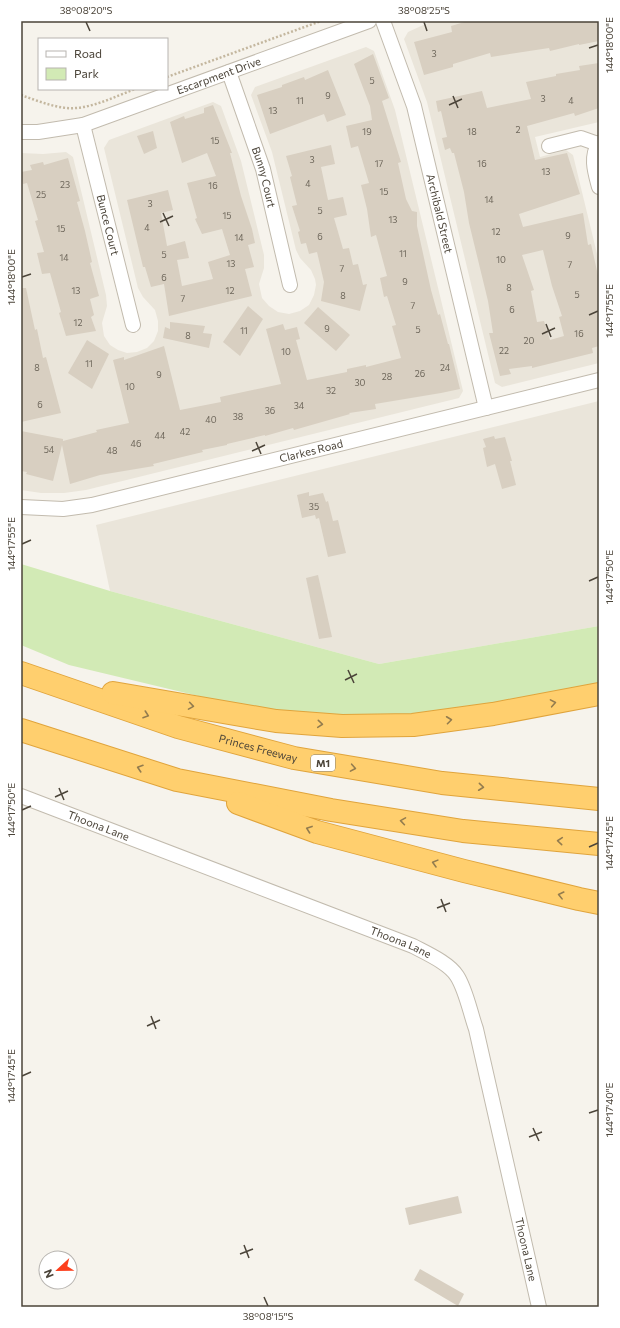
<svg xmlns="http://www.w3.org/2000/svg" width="620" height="1328" viewBox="0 0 620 1328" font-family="Commissioner,sans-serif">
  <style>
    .residential { fill: #eae5da }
    .green { fill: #d2eab5 }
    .building { fill: #d8cfc1; fill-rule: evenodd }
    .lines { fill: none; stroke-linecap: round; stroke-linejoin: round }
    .street-casing { stroke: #c2bbae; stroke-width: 16 }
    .highway-casing { stroke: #e0a43c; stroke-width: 24 }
    .path { stroke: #c4b79f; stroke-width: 2.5; stroke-dasharray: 2 2; stroke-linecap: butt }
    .street { stroke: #fff; stroke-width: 14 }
    .highway { stroke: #ffcf6e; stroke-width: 22 }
    .oneway { stroke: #937c4e }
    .ticks { fill: none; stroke: #4b4439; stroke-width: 1.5 }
    .labels { text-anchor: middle; stroke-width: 3; stroke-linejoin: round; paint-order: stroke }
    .number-label { font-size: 9px; fill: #6e675b }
    .shield { fill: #fff; stroke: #817c74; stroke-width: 1 }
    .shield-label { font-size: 10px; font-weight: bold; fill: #4b4439 }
    .street-label { font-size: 11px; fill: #4b4439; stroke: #fff }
    .neatline { fill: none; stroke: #4b4439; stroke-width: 1.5 }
    .ticks-label { font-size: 10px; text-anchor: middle; fill: #4b4439 }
  </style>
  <rect width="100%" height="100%" fill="#f6f3ec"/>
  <!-- residential -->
  <g class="residential">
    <path d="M432,21H599V122L535,137L540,157L566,150L573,155L599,262V363L502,387L495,383L427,102L404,39L408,32Z"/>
    <path d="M366,47L374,51L395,110L463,391L459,398L86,490L64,493H41L21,490V153L43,154L66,152L73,157L106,295L107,306L102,323L104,336L110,345L118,350L127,353L137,352L147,348L154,341L158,331V321L155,310L143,297L138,288L104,148L109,140L213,102L221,106L241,161L264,255V268L259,284L262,298L269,306L278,312L289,314L300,311L309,305L314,295L316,285L315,279L311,270L300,258L296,250L272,152L251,95L255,87Z"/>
    <path d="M599,401V626L379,664L110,591L96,525Z"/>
  </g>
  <!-- green -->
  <path class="green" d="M21,564L110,591L379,664L599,626V683L529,698L468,709L373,717L279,712L236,705L69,665L21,645Z"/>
  <!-- building -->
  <g class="building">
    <path d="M468,21H599V41L579,45V44L550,51L549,48L491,57L490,53L453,64V67L424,75L414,42L452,32L451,26Z"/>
    <path d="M373,54L389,98L382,101L401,162L398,163L406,199L412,211L417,212V226L431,290L438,315L440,314L448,344H449L460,389L441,393L375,404L376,409L349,413L350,414L294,430L293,428L265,436V435L227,444V445L202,450L203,452L153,464L154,466L100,475L70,484L62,445L53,481L26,474L27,472L21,471V431L63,439V441L97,432L96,430L129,423L113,360L124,357V360L164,346L180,410L221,402L220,397L281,384L266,329L283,324L285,330L297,327L300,339L296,340L307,380L347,372V369L366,365V367L401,358L392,326L396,325L387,296L384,297L380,278L387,276L376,235L371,237L367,209L361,185L369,183L358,146L351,148L346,126L372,120L370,106L354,64Z"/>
    <path d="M599,63V108L575,116L574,113L527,126L535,160L567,153L580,194L519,214L523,227L583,213L588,245L591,244L599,280V346L592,348L593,353L532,368V366L509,369L511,374L500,376L489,333H493L488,301L469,223L464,192L454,153H452L450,148L445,150L442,138L447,137L441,111L438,112L436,101L482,91L487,108L531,99L526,82L556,76V74L580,70L579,66ZM543,250L552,286L562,316L559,317L564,336L550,340L544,321L537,322L531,291L534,290L522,255Z"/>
    <path d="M328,70L346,115L327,122L324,114L270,134L257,95L282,87V85L304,77L305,80Z"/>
    <path d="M213,105L232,153H230L241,196L252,229L255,243L248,245L254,267L245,269L252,296L169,316L164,284L151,287L145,267H143L127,200L168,190L173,210L161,213L167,246L185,241L189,258L177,260L182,286L213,279L208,262L230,255L222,229L202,234L195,219L197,218L187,183L216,176L207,153L182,163L170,122L184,116L185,119L204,113V108Z"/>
    <path d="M153,131L157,148L144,154L137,136Z"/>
    <path d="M331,145L335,164L321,167L328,200L343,197L347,215L334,218L343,249L349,248L353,265L358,264L363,285L367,284L360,311L321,301L324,282L317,252L309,254L306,243L301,244L298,232L300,231L292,206L297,205L290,177L292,176L286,156Z"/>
    <path d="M68,158L80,201L77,202L85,231L92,262L90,263L99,296L90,299L94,315L91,317L96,331L66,336L59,313L61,312L50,273L42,274L37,253L44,252L35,221L38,220L27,183L23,184L21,172L32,170L30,165L43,162L44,165Z"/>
    <path d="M21,288H26L35,330L37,329L43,358L46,357L61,413L21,422Z"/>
    <path d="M248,306L263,319L240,356L223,342Z"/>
    <path d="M318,307L350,335L336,351L304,323Z"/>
    <path d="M170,322L205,326L203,333L212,334L209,348L163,338L165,327L170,329Z"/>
    <path d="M87,340L109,354L92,389L68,373Z"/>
    <path d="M494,436L495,439L505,437L512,461H510L516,485L502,489L495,464L487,467L483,448L486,447L483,439Z"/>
    <path d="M309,492V496L323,493L326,502L328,501L333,521L338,520L346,553L328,557L319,518L316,519L315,515L302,518L297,495Z"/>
    <path d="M318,575L332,637L319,639L306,578Z"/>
    <path d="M458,1196L462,1213L409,1225L405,1208Z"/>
    <path d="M420,1269L464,1294L458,1306L414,1280Z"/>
  </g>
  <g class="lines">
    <defs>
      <g id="street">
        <path id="s1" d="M383,21L414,106L486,408"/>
        <path id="s2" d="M229,72L263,169L290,285"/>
        <path id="s3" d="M83,125L133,325"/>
        <path id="s4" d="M21,132H38L83,125L369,21"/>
        <path d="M599,143C590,157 595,172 599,187"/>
        <path d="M549,146L581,138L598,144"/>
        <path id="s5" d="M21,507L63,509L92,505L599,380"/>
        <path id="s6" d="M21,796L413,946C426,953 449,963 457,976C466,990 470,1012 476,1029L539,1307"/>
      </g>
      <g id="highway">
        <path id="s7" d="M21,673L178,727L294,758L442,783L599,799"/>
        <path d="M113,693L276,721L342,726L413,725L493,714L599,694"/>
        <path d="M21,730L177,780L331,810L463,831L599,844"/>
        <path d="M238,803L317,832L464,871L579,899L599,903"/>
      </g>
    </defs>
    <!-- street casing -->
    <use href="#street" class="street-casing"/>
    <!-- highway casing -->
    <use href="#highway" class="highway-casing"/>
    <!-- path -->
    <g class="path">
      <path d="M167,77L321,21"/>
      <path d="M21,95C35,100 50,106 66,108C89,110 114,97 135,89"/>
    </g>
    <!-- street -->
    <use href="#street" class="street"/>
    <!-- highway -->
    <use href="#highway" class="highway"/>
  </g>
  <!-- one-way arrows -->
  <defs><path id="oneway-chevron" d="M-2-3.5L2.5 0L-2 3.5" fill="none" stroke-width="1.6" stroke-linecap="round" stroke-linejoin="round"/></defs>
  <g class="oneway">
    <use href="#oneway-chevron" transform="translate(553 703) rotate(-10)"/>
    <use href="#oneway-chevron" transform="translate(191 706) rotate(9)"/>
    <use href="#oneway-chevron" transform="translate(146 715) rotate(19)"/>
    <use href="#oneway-chevron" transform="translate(449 720) rotate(-7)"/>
    <use href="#oneway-chevron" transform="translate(320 724) rotate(5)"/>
    <use href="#oneway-chevron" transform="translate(140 768) rotate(-162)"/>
    <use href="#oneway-chevron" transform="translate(353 768) rotate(10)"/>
    <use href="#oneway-chevron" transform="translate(481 787) rotate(6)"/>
    <use href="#oneway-chevron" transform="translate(403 821) rotate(-171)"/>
    <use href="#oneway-chevron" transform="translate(309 829) rotate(-160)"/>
    <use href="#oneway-chevron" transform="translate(560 841) rotate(-175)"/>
    <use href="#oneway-chevron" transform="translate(435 863) rotate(-165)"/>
    <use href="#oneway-chevron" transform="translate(561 895) rotate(-166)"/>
  </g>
  <!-- ticks -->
  <path class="ticks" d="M86,22L90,31M424,22L427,31M589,48L598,45M453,96L458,108M449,105L462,99M163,213L169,226M160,222L173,216M22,277L31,274M589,315L598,311M546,324L551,337M542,334L555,328M256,442L261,454M252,451L265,445M22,544L31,540M589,581L598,577M348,670L354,683M345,680L357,674M59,788L64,800M55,797L68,791M22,810L31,806M589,847L598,843M441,899L446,912M437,908L450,903M151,1016L156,1029M147,1026L160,1020M22,1076L31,1072M589,1113L598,1110M533,1128L539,1141M529,1137L542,1132M244,1245L249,1258M240,1254L253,1249M264,1297L268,1306"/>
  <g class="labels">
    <!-- number labels -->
    <g class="number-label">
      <text x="434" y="57">3</text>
      <text x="372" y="84">5</text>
      <text x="328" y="99">9</text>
      <text x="543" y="102">3</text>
      <text x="300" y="104">11</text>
      <text x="571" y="104">4</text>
      <text x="273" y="114">13</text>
      <text x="518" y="133">2</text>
      <text x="367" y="135">19</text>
      <text x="472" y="135">18</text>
      <text x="215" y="144">15</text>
      <text x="312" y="163">3</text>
      <text x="379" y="167">17</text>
      <text x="482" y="167">16</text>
      <text x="546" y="175">13</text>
      <text x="308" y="187">4</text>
      <text x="65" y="188">23</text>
      <text x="213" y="189">16</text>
      <text x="384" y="195">15</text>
      <text x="41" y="198">25</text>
      <text x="489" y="203">14</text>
      <text x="150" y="207">3</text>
      <text x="320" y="214">5</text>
      <text x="227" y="219">15</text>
      <text x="393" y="223">13</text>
      <text x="147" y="231">4</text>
      <text x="61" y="232">15</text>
      <text x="496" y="235">12</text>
      <text x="568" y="239">9</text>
      <text x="320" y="240">6</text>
      <text x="239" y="241">14</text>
      <text x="403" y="257">11</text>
      <text x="164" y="258">5</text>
      <text x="64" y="261">14</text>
      <text x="501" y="263">10</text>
      <text x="231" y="267">13</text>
      <text x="570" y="268">7</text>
      <text x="342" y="272">7</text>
      <text x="164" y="281">6</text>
      <text x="405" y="285">9</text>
      <text x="509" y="291">8</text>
      <text x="76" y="294">13</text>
      <text x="230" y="294">12</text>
      <text x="577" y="298">5</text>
      <text x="343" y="299">8</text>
      <text x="183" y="302">7</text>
      <text x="413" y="309">7</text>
      <text x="512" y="313">6</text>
      <text x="78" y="326">12</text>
      <text x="327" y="332">9</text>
      <text x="418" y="333">5</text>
      <text x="244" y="334">11</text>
      <text x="579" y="337">16</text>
      <text x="188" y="339">8</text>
      <text x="529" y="344">20</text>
      <text x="504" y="354">22</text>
      <text x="286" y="355">10</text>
      <text x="89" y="367">11</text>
      <text x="37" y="371">8</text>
      <text x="445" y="371">24</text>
      <text x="420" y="377">26</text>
      <text x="159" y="378">9</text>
      <text x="387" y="380">28</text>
      <text x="360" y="386">30</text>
      <text x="130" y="390">10</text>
      <text x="331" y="394">32</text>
      <text x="40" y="408">6</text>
      <text x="299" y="409">34</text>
      <text x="270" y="414">36</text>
      <text x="238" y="420">38</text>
      <text x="211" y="423">40</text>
      <text x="185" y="435">42</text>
      <text x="160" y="439">44</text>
      <text x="136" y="447">46</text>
      <text x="49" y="453">54</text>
      <text x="112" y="454">48</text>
      <text x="314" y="510">35</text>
    </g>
    <!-- shield labels -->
    <rect class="shield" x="311" y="755" width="24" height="16" rx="3"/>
    <g class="shield-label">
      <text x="323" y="767">M1</text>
    </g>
    <!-- street labels -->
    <g class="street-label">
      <text dy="4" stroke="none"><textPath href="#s4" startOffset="207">Escarpment Drive</textPath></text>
      <text dy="4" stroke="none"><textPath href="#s2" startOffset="111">Bunny Court</textPath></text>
      <text dy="4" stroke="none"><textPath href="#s1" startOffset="201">Archibald Street</textPath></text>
      <text dy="4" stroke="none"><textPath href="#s3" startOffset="103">Bunce Court</textPath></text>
      <text dy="4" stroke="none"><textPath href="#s5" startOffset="297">Clarkes Road</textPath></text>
      <text dy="4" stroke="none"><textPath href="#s7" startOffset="249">Princes Freeway</textPath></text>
      <text dy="4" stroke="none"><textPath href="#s6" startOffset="83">Thoona Lane</textPath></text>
      <text dy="4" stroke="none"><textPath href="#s6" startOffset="407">Thoona Lane</textPath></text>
      <text dy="4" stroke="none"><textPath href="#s6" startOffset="756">Thoona Lane</textPath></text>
    </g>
  </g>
  <!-- border -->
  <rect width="620" height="1328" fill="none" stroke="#ffffff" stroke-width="44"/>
  <!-- legend -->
  <rect x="38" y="38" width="130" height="52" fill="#ffffff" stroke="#b7b4b0"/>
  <rect x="46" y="51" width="20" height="6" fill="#ffffff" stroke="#b7b4b0"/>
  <text x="74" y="58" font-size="12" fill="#4b4439">Road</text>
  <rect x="46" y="68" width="20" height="12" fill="#d2eab5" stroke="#b7b4b0"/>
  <text x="74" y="78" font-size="12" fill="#4b4439">Park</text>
  <!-- north arrow -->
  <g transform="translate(58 1270) rotate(248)"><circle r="19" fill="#ffffff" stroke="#b7b4b0"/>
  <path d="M0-3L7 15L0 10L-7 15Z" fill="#fc3f1d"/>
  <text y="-6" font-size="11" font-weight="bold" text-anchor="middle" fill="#4b4439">N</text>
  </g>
  <rect x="22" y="22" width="576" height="1284" class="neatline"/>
  <g class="ticks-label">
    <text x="86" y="14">38°08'20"S</text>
    <text x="424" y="14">38°08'25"S</text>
    <text transform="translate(609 45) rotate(-90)" y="4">144°18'00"E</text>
    <text transform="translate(11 277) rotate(-90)" y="4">144°18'00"E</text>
    <text transform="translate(609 311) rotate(-90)" y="4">144°17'55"E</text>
    <text transform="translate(11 544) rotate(-90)" y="4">144°17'55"E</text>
    <text transform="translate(609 577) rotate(-90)" y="4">144°17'50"E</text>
    <text transform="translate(11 810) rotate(-90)" y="4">144°17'50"E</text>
    <text transform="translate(609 843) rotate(-90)" y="4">144°17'45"E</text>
    <text transform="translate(11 1076) rotate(-90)" y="4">144°17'45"E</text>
    <text transform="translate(609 1110) rotate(-90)" y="4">144°17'40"E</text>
    <text x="268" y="1320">38°08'15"S</text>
  </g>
</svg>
